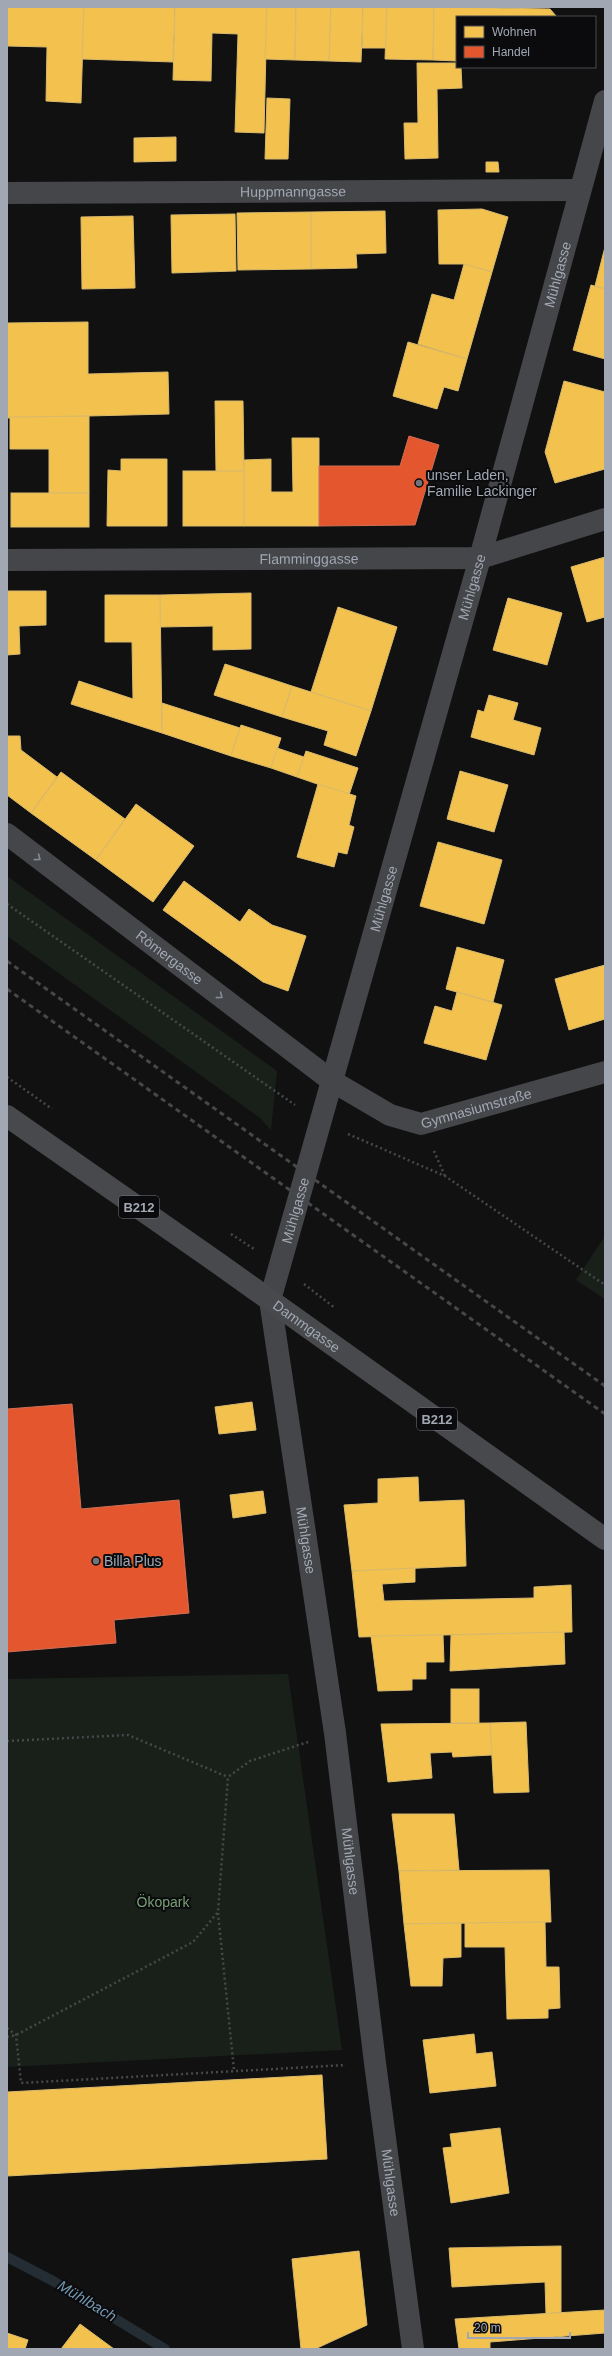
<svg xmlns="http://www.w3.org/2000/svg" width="612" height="2356" viewBox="0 0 612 2356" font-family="Arial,sans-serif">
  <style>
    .green { fill: #19201a }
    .homes { fill: #f2c14e; stroke: #daba6c }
    .shops { fill: #e4572e; stroke: #d06f56 }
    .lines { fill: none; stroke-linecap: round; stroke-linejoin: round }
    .stream { stroke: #242d33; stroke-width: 10 }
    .path { stroke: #47484c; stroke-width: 2.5; stroke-dasharray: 2 3; stroke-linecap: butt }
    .minor { stroke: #45464a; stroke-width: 22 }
    .tertiary { stroke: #45464a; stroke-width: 22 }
    .primary { stroke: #47494c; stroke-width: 22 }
    .rail { stroke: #45474a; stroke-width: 3; stroke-dasharray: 5 4; stroke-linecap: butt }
    .oneway { stroke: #858b94 }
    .poi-dot { fill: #6f737a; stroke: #0b0b0d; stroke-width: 1.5 }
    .labels { text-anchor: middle; stroke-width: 4; stroke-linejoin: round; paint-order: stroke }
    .shield { fill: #0b0b0d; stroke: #747981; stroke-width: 1 }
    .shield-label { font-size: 13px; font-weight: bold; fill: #a1a8b3 }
    .street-label { font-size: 14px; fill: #a1a8b3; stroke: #0b0b0d }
    .poi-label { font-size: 14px; fill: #a1a8b3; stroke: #0b0b0d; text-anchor: start }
    .park-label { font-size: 14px; fill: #77a076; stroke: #0b0b0d }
    .water-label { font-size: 15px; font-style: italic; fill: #7599b1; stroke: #0b0b0d }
  </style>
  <rect width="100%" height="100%" fill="#111"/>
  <!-- green -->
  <g class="green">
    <path d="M7,876L277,1071L271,1130L260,1118L7,936Z"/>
    <path d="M605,1236V1299L576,1280Z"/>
    <path d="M288,1674L342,2050L7,2067V1679Z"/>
  </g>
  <!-- homes -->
  <g class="homes">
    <path d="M7,7H84L81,103L46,101L47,47L7,46Z"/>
    <path d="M84,7H175L173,62L82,59Z"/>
    <path d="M175,7H267L264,133L235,132L238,34L212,33L211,81L173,80Z"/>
    <path d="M267,7H296L295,60L265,59Z"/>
    <path d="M296,7H331L329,61L295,60Z"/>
    <path d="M331,7H363L361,62L329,61Z"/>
    <path d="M363,7H387L386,48H362Z"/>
    <path d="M387,7H434L433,60L385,59Z"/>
    <path d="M434,7L550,9L557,17H457V61L433,60Z"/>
    <path d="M417,63H457V67H461L462,88L437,89L438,158L405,159L404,123H418Z"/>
    <path d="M267,98L290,99L288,159H265Z"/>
    <path d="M176,137V161L134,162V138Z"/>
    <path d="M486,162H498L499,172H486Z"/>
    <path d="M482,209L508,217L492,272L464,264H439L438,210Z"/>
    <path d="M385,211L386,253L356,254L357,268L311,269V212Z"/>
    <path d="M311,212V269L238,270L237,213Z"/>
    <path d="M235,214L236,271L172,273L171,215Z"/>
    <path d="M133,216L135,288L82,289L81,217Z"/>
    <path d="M605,247V289L595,286Z"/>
    <path d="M464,264L492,272L467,359L418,344L432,294L454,300Z"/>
    <path d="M591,285L605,289V359L573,350Z"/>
    <path d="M88,322V374L168,372L169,414L7,418V323Z"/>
    <path d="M408,342L467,359L458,391L444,387L437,409L393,396Z"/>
    <path d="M564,381L605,392V469L555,483L545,452Z"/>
    <path d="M215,401H243L244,471H216Z"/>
    <path d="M89,416V493H49V449H10V417Z"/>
    <path d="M292,438H319V526H244V460L271,459V492H293Z"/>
    <path d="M121,459H167V526H107L108,470L121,471Z"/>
    <rect x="183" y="471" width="61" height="55"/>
    <rect x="11" y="493" width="78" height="34"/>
    <path d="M605,557V617L587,622L571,567Z"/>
    <path d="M7,591H46V625L19,626L20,654L7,655Z"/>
    <path d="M251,593V649L213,650V626L160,627V595Z"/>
    <path d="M105,595H160L162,733L71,704L79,681L133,699L132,642H105Z"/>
    <path d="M508,598L562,613L547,665L493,650Z"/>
    <path d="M338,607L397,627L371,711L311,692Z"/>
    <path d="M225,664L292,686L282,717L214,695Z"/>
    <path d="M292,686L371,711L356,756L324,745L328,731L282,717Z"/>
    <path d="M489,695L518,703L513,720L541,728L534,755L471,737L478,710L484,712Z"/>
    <path d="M162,703L240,728L231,756L162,733Z"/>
    <path d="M241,725L281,738L271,768L231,756Z"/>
    <path d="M7,736H20L21,750L57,777L31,813L7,795Z"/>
    <path d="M277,748L304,757L297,777L271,768Z"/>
    <path d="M306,751L358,768L349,795L297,777Z"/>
    <path d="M460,771L508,785L494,832L447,819Z"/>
    <path d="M61,772L125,819L96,860L31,813Z"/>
    <path d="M318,784L356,796L349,825L354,827L347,854L338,852L334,867L297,857Z"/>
    <path d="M136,804L194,846L153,902L96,860Z"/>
    <path d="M438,842L502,860L484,924L420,906Z"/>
    <path d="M184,881L240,922L249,909L272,925L306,936L288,991L263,982L163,910Z"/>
    <path d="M457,947L504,960L493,1002L446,989Z"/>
    <path d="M605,965V1019L569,1030L555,979Z"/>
    <path d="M457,992L502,1005L486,1060L424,1043L435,1006L452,1011Z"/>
    <path d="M252,1402L256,1430L219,1434L215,1407Z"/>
    <path d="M418,1477L419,1502L464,1500L466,1566L352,1571L344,1505L378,1503V1479Z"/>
    <path d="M263,1491L266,1513L233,1518L230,1495Z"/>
    <path d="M415,1568V1582L382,1584L384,1601L534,1598V1587L571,1585L572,1632L359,1637L352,1571Z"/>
    <path d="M564,1632L565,1664L450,1671L451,1635Z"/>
    <path d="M443,1635L444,1662H426V1679H412V1690L378,1691L371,1636Z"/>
    <rect x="451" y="1689" width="28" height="34"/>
    <path d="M526,1722L529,1792L494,1793L490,1723Z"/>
    <path d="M490,1723L492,1755L453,1757L452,1752L430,1753L432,1778L388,1782L381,1724Z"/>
    <path d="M392,1814H454L459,1870L399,1871Z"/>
    <path d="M549,1870L551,1922L404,1924L399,1871Z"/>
    <path d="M545,1922L546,1967H559L560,2008L548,2009V2018L507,2019L505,1947H465V1923Z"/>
    <path d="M461,1923V1957L443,1958L442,1986H411L404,1924Z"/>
    <path d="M474,2034L476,2054L492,2052L496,2086L430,2093L423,2040Z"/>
    <path d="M322,2075L327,2159L7,2176V2092Z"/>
    <path d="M500,2128L509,2193L451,2203L443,2148L452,2147L450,2134Z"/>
    <path d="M561,2246V2312L546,2314L545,2282L452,2287L449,2248Z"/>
    <path d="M359,2251L367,2325L315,2349H301L292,2259Z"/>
    <path d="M605,2310V2333L490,2342V2349H459L455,2319Z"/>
    <path d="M80,2324L114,2349H61Z"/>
    <path d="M7,2333L28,2340L25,2349H7Z"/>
  </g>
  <!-- shops -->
  <g class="shops">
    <path d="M409,436L439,445L415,525L319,526V466H400Z"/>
    <path d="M72,1404L81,1509L179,1500L189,1613L114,1620L116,1643L7,1652V1409Z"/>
  </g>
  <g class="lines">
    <!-- stream -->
    <path class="stream" d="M7,2257L53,2281L165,2349"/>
    <!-- path -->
    <g class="path">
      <path d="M7,904L295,1105"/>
      <path d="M7,1077L52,1109"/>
      <path d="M348,1134L445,1176L605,1285"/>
      <path d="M434,1151L445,1176"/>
      <path d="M231,1234L254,1249"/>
      <path d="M304,1284L335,1308"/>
      <path d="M7,1741L128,1735L228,1777"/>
      <path d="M218,1913L234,2070"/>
      <path d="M7,2028L16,2035L21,2083L346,2065"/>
      <path d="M7,2037L16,2035L193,1942L218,1912L228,1777L250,1761L308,1742"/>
    </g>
    <!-- minor -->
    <g class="minor">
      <path id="s1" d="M7,193L579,190"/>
      <path id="s2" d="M7,560L480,558L605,519"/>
      <path id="s3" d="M7,834L332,1081L390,1115L421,1124L605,1072"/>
      <path id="s4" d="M270,1300L480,558L605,101"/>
    </g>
    <!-- tertiary -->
    <path class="tertiary" id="s5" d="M270,1300L335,1733L375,2063L413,2349"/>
    <!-- primary -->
    <path class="primary" id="s6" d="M7,1116L215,1261L605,1539"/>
    <!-- rail -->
    <g class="rail">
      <path d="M7,961L605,1386"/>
      <path d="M7,989L605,1414"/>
    </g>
  </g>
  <!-- one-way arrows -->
  <defs><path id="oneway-chevron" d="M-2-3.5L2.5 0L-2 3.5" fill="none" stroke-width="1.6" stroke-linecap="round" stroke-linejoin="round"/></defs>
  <g class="oneway">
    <use href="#oneway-chevron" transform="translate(38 858) rotate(37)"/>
    <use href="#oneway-chevron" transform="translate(220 996) rotate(37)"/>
  </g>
  <!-- markers -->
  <g class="poi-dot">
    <circle cx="419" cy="483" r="4"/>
    <circle cx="96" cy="1561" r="4"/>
  </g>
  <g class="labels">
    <!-- shield labels -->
    <g class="shield">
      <rect x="119" y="1196" width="40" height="22" rx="3"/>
      <rect x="417" y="1408" width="40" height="22" rx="3"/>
    </g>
    <g class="shield-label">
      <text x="139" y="1212">B212</text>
      <text x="437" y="1424">B212</text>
    </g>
    <!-- street labels -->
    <g class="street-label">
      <text dy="5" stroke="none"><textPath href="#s1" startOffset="286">Huppmanngasse</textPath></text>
      <text dy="5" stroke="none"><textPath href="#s4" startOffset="1065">Mühlgasse</textPath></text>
      <text dy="5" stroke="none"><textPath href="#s2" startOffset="302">Flamminggasse</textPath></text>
      <text dy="5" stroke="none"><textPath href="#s4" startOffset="741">Mühlgasse</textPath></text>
      <text dy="5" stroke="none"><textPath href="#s4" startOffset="417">Mühlgasse</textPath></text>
      <text dy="5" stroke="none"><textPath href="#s3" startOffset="204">Römergasse</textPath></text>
      <text dy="5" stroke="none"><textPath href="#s3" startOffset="565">Gymnasiumstraße</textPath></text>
      <text dy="5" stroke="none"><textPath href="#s4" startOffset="93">Mühlgasse</textPath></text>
      <text dy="5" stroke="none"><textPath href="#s6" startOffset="366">Dammgasse</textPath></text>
      <text dy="5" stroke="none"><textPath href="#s5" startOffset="243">Mühlgasse</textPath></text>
      <text dy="5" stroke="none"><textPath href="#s5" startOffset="567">Mühlgasse</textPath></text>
      <text dy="5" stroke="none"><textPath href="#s5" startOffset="891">Mühlgasse</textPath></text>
    </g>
    <!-- poi labels -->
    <g class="poi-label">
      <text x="427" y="480">unser Laden,<tspan x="427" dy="16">Familie Lackinger</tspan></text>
      <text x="104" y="1566">Billa Plus</text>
    </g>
    <!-- park labels -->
    <g class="park-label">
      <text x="163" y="1907">Ökopark</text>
    </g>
    <!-- water labels -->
    <g class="water-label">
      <text transform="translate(87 2301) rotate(31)" y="5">Mühlbach</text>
    </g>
  </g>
  <!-- border -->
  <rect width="612" height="2356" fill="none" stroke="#a1a8b3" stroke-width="16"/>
  <!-- legend -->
  <rect x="456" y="16" width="140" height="52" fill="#0b0b0d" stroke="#474a4f"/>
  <rect x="464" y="26" width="20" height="12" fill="#f2c14e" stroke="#474a4f"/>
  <text x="492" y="36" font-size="12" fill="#a1a8b3">Wohnen</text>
  <rect x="464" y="46" width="20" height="12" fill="#e4572e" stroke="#474a4f"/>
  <text x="492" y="56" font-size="12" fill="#a1a8b3">Handel</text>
  <!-- scale -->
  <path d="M468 2332v6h102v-6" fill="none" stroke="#a1a8b3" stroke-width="2"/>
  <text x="474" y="2332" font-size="12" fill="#a1a8b3" stroke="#0b0b0d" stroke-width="3" paint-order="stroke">20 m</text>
</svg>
